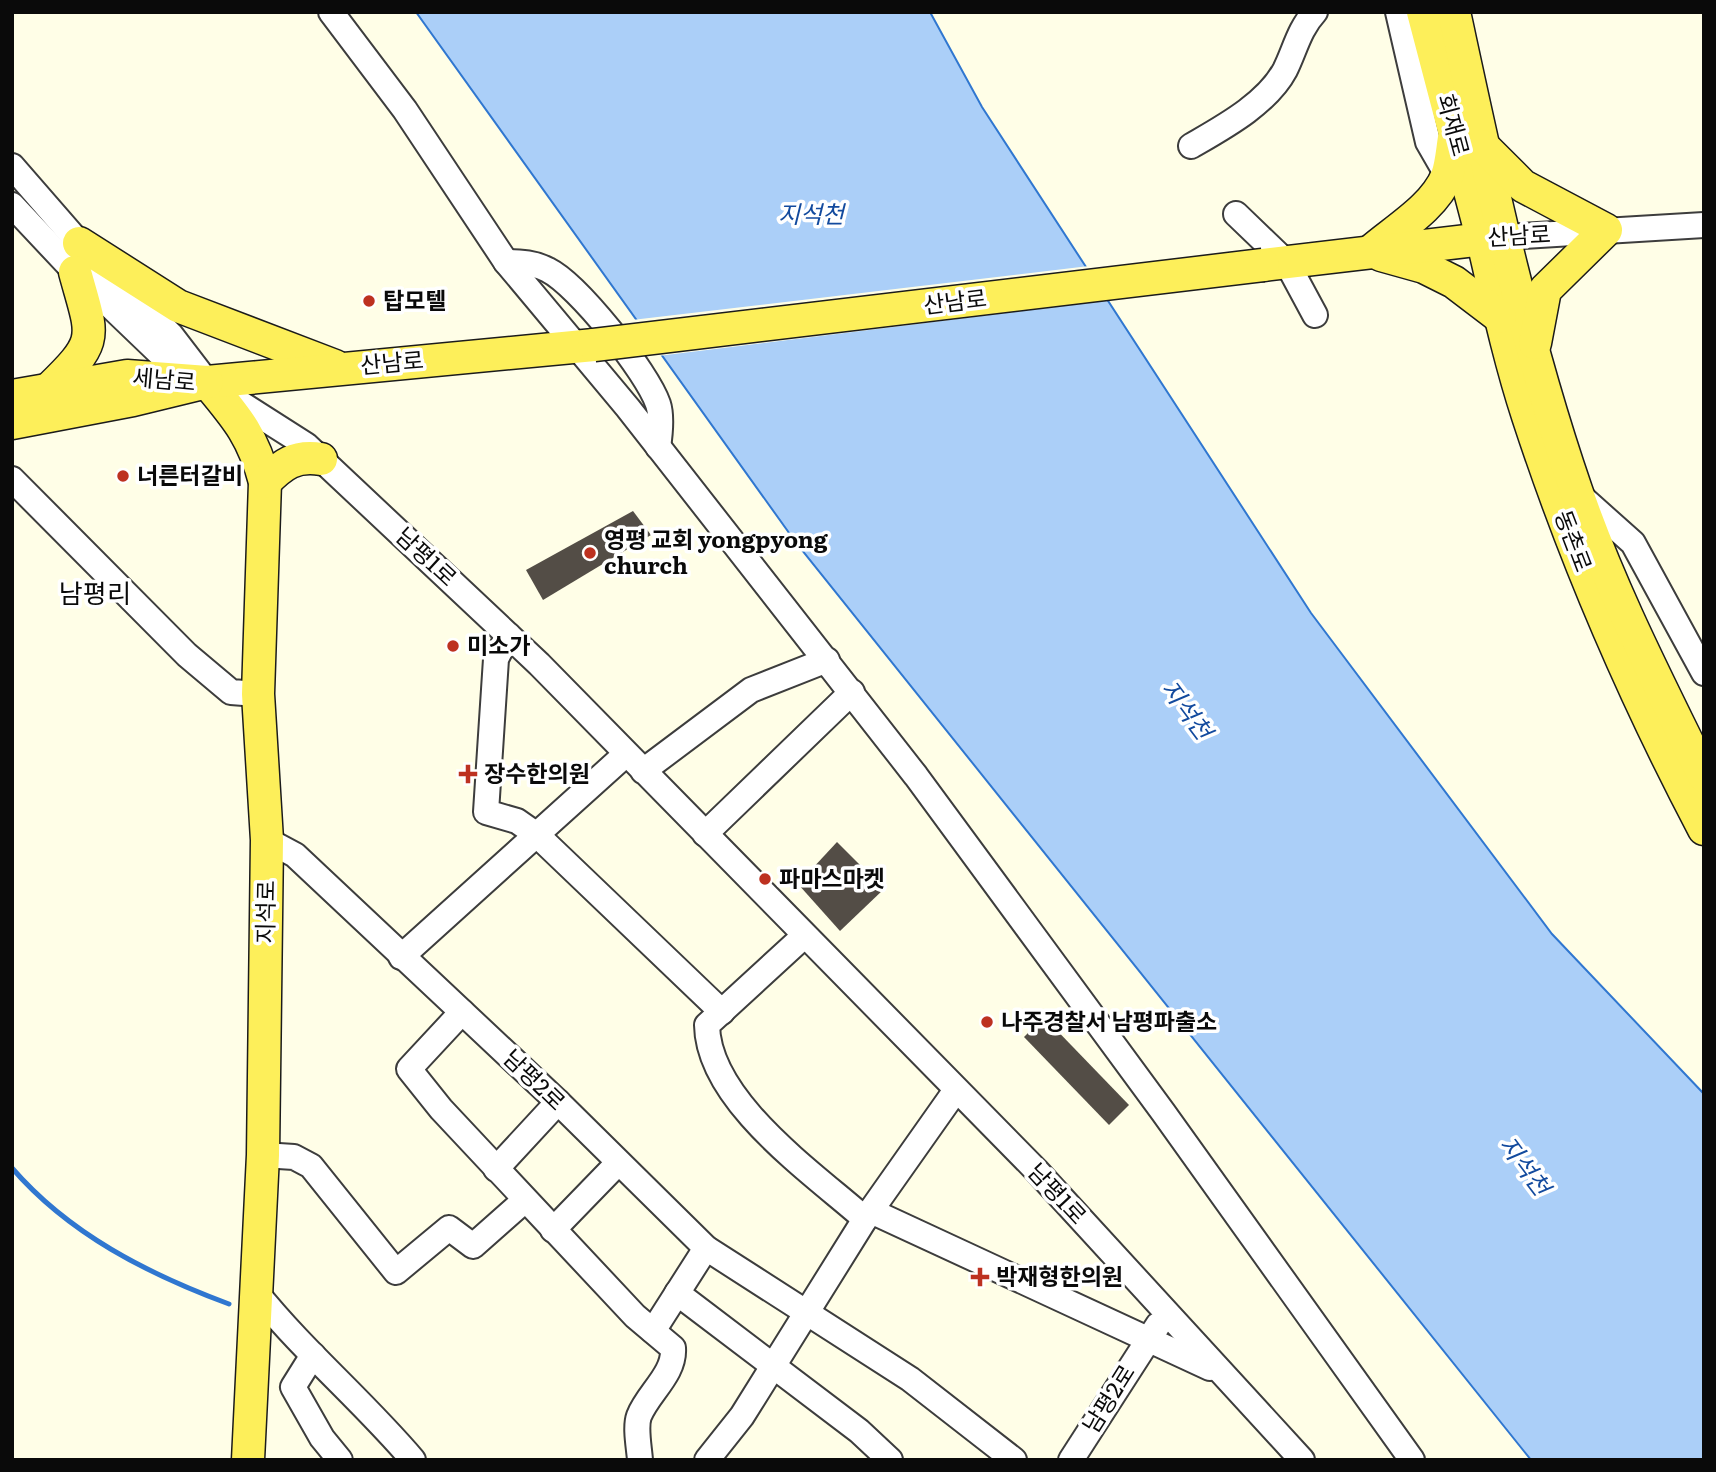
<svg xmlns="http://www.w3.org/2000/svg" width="1716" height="1472" viewBox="0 0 1716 1472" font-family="Literata,'Noto Sans KR',serif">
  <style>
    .water { fill: #abcff8; stroke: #3077d0; stroke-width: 2 }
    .pier { fill: #fffee7 }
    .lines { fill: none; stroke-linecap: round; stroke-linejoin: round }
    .stream { stroke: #3077d0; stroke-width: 5 }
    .building { fill: #534d46 }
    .minor-casing { stroke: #3d3d3d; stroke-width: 28 }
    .major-casing { stroke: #1b1b1b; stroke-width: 35 }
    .minor { stroke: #fff; stroke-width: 24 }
    .major { stroke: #fdef5a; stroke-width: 32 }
    .major-bridge-casing { stroke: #1b1b1b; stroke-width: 35; stroke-linecap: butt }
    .major-bridge { stroke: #fdef5a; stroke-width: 32 }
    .poi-dot { fill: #bd3120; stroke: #fff; stroke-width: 2.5 }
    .labels { text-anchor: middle; stroke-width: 7; stroke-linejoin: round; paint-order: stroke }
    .street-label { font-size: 23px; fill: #0a0a0a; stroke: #fff }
    .poi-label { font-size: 23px; font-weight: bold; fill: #0a0a0a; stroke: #fff; text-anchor: start }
    .water-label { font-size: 24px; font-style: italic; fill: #124a9e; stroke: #fff }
    .quarter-label { font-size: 26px; fill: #0a0a0a; stroke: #fff }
  </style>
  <rect width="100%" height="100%" fill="#fffee7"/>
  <!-- water -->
  <path class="water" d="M416,12H930L982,107L1311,613L1552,934L1704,1094V1460H1531L797,544Z"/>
  <!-- pier -->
  <path class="pier" d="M1089,266L1112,300L658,356L632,320Z"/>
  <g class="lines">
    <!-- stream -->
    <path class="stream" d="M12,1168C69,1234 148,1274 229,1304"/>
  </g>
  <!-- building -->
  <g class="building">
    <path d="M633,511L651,535L543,600L526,570Z"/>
    <path d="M837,842L884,889L840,931L798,884Z"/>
    <path d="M1044,1017L1129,1105L1109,1125L1024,1037Z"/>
  </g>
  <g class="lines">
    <defs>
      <g id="minor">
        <path d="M331,12L405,110L506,262L628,408L916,776L1163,1112L1412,1460"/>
        <path d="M1398,12L1428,142L1447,175"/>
        <path d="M1191,146C1222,128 1267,104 1285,70C1295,50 1299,29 1315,12"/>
        <path d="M12,166L79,243L171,335L207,382"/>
        <path d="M12,205L75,272L173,366L207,382L306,445L539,664L1036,1170L1302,1460"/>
        <path d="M1236,214L1287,263L1315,315"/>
        <path d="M1505,237L1704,225"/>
        <path d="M506,262C521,262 535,263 548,270C578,285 647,372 658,404C662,416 660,434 658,447"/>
        <path d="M12,479L187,655L231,692L258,694"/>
        <path d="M1577,493L1633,543L1704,673"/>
        <path d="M508,635L496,659L486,812L517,821L537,835L722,1012"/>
        <path d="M643,771L751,690L827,660"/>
        <path d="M705,834L852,692"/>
        <path d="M267,840L295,855L558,1102L706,1248L910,1379L1014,1460"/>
        <path d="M804,936L707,1025C708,1101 813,1173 865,1219"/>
        <path d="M401,957L626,754"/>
        <path d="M462,1012L409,1069L441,1109L635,1316L673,1348C675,1374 648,1393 639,1416C635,1427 639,1447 640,1460"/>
        <path d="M263,1155L294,1157L311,1166L396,1272L449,1228L473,1246L525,1200"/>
        <path d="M496,1169L558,1102"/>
        <path d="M871,1211L1210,1368"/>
        <path d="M553,1230L618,1163"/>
        <path d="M256,1292C304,1352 363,1401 413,1460"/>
        <path d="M677,1293L859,1431L890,1460"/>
        <path d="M653,1331L706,1248"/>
        <path d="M313,1355L293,1387L322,1438L340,1460"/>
        <path d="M707,1460L742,1416L865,1219L956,1090"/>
        <path d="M1071,1460L1158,1325"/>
      </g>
      <g id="major">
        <path d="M1423,12C1443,87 1463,162 1482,237C1496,297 1509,358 1528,416C1575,560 1634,696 1704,829"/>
        <path d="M1454,12C1489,174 1522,333 1576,490C1610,589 1658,682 1704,776"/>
        <path d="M1483,146L1523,186L1606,230L1545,290L1535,343"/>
        <path d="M79,243L178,306L335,366"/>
        <path d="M1370,252C1395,230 1434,208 1447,176C1451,165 1452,150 1454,138"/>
        <path d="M1381,255L1424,267L1454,282L1500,317"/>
        <path d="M1263,265L1501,237"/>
        <path d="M207,382C237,418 253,436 265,482L258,694L267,840L263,1155L248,1460"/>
        <path d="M207,382L594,345"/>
        <path d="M49,389C101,339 93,338 75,272"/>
        <path d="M12,396L127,376L207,382L133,400L12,423"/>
        <path d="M265,482C283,464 295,455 321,459"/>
      </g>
    </defs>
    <!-- minor casing -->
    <use href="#minor" class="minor-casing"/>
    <!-- major casing -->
    <use href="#major" class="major-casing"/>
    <!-- minor -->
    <use href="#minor" class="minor"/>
    <!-- major -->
    <use href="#major" class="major"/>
    <defs>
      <path id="major-bridge" d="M594,345L1263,265"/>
    </defs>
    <!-- major-bridge casing -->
    <use href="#major-bridge" class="major-bridge-casing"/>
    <!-- major-bridge -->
    <use href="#major-bridge" class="major-bridge"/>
  </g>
  <!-- markers -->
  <g class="poi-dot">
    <circle cx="369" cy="301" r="7"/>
    <circle cx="123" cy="476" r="7"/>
    <circle cx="590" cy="553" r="7"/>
    <circle cx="453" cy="646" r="7"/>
    <path d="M464.5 763.5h7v7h7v7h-7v7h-7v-7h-7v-7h7z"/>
    <circle cx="765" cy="879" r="7"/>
    <circle cx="987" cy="1022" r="7"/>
    <path d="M976.5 1266.5h7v7h7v7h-7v7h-7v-7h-7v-7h7z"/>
  </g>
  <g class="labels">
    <!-- street labels -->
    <g class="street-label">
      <text transform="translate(1453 125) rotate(75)" y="8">회재로</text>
      <text transform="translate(1519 236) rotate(-3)" y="8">산남로</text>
      <text transform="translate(955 302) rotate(-7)" y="8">산남로</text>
      <text transform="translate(392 363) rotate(-5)" y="8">산남로</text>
      <text transform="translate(164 380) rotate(5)" y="8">세남로</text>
      <text transform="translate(1573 541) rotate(69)" y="8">동촌로</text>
      <text transform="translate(426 557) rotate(43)" y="8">남평1로</text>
      <text transform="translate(266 912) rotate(-89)" y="8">지석로</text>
      <text transform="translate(534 1080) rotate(44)" y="8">남평2로</text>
      <text transform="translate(1057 1194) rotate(47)" y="8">남평1로</text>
      <text transform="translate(1109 1399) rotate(-58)" y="8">남평2로</text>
    </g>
    <!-- poi labels -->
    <g class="poi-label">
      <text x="383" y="309">탑모텔</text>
      <text x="137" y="484">너른터갈비</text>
      <text x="604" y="548">영평 교회 yongpyong<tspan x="604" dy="26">church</tspan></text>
      <text x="467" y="654">미소가</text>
      <text x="484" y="782">장수한의원</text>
      <text x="779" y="887">파마스마켓</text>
      <text x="1001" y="1030">나주경찰서 남평파출소</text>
      <text x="996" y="1285">박재형한의원</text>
    </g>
    <!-- water labels -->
    <g class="water-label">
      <text x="811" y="223">지석천</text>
      <text transform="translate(1186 710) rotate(53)" y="8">지석천</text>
      <text transform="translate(1524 1166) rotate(53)" y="8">지석천</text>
    </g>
    <!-- quarter labels -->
    <g class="quarter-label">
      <text x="95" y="603">남평리</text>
    </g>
  </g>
  <!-- border -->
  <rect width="1716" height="1472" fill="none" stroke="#0a0a0a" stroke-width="28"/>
</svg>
